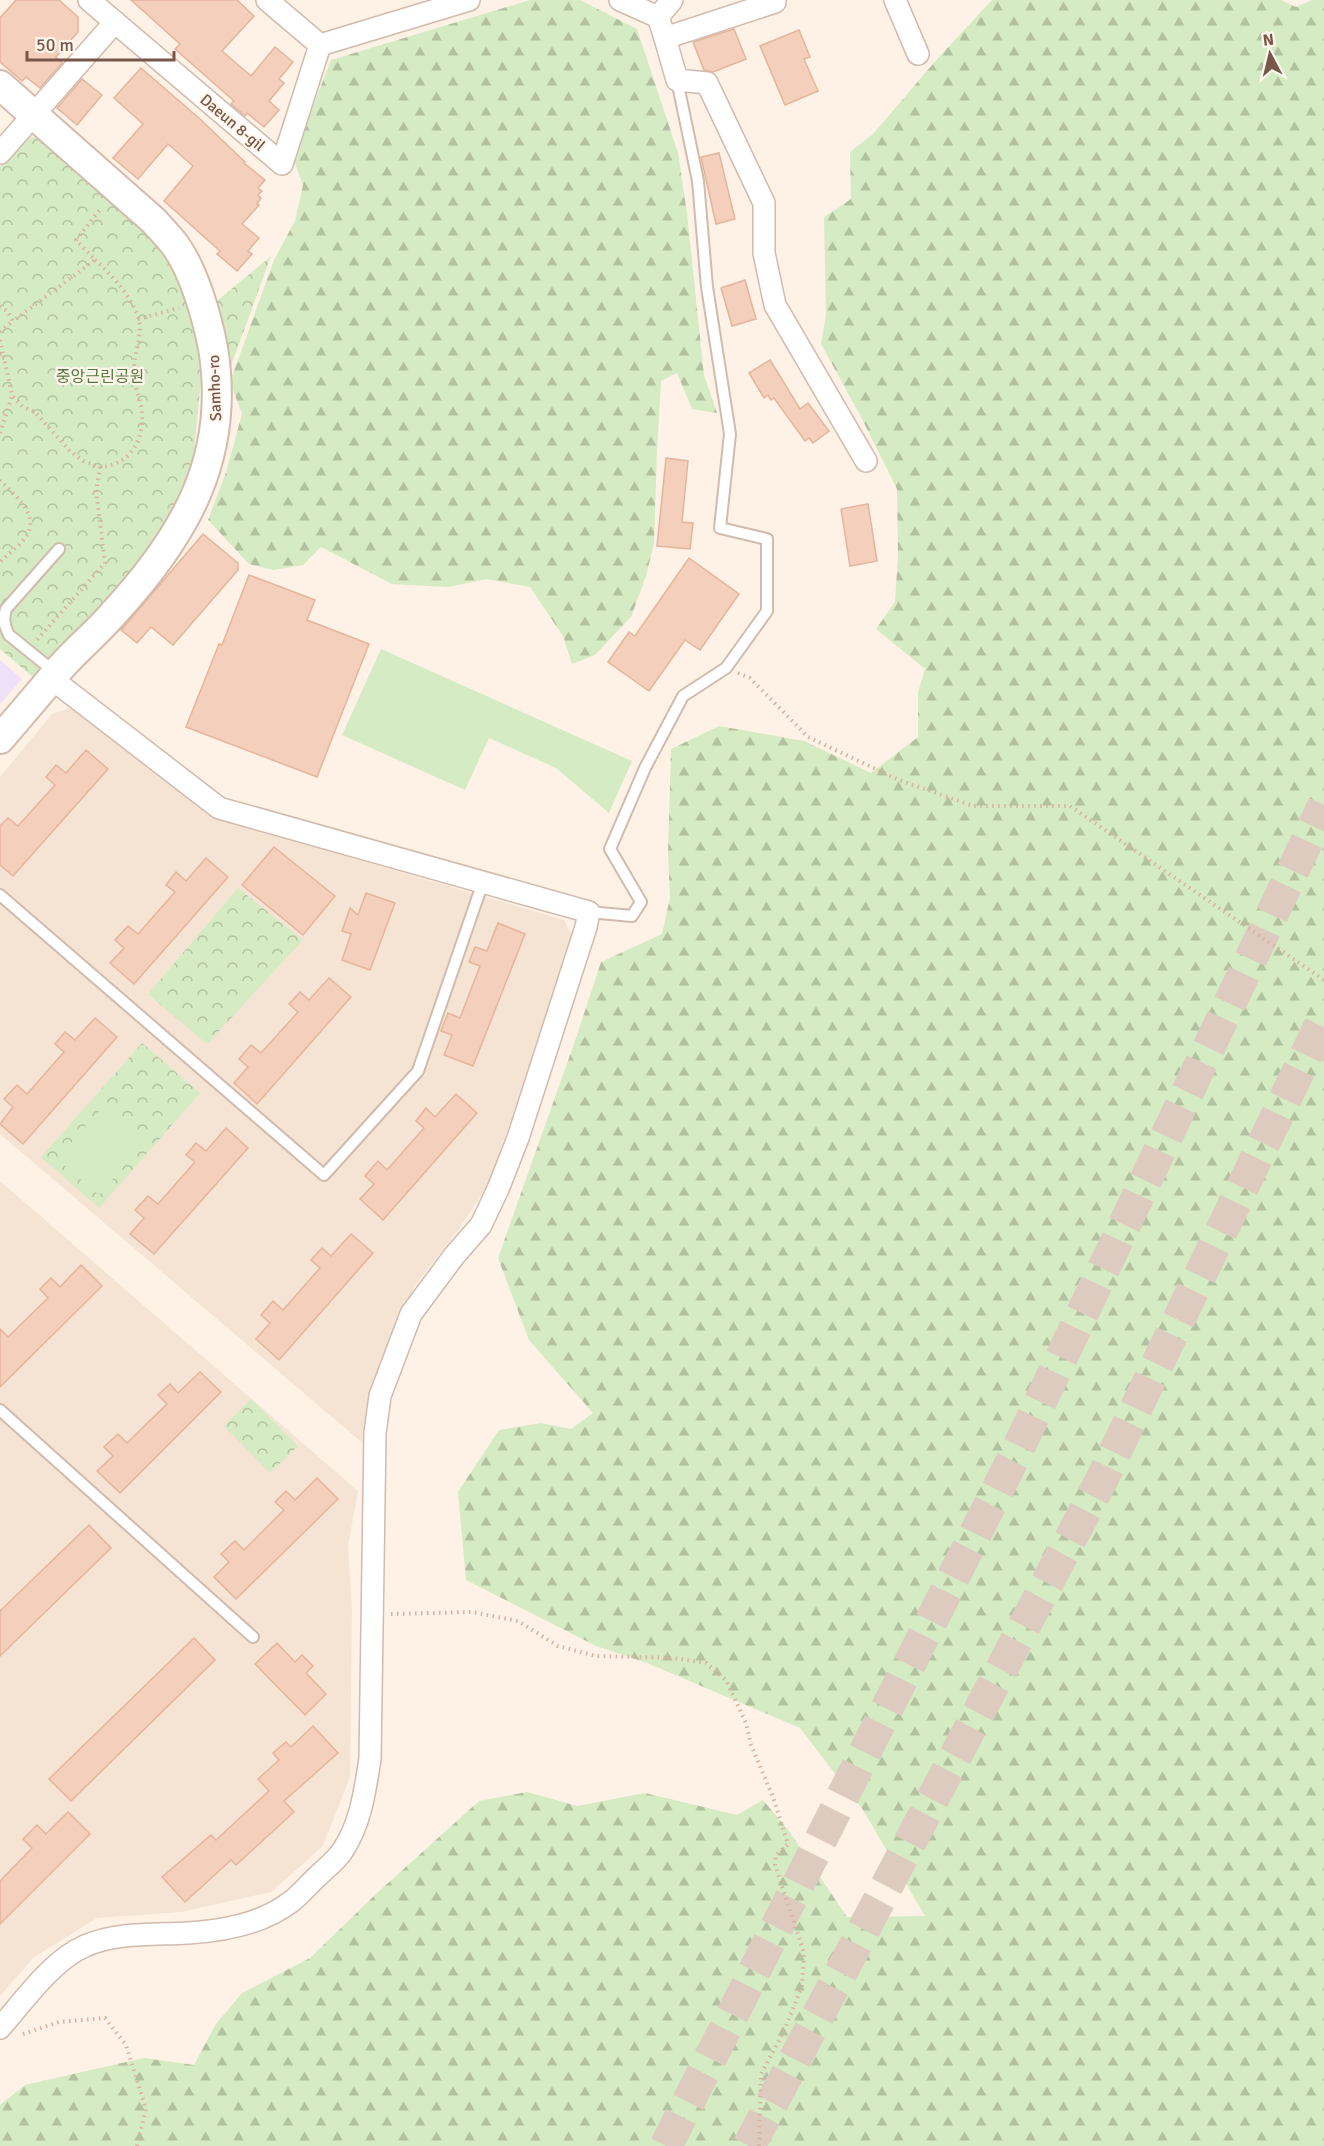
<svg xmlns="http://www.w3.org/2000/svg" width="1324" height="2146" viewBox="0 0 1324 2146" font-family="Signika,'Noto Sans KR',sans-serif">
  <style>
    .residential { fill: #f5e4d3 }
    .education { fill: #efe1f9 }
    .forest { fill: url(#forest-firs) }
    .park { fill: url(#park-crowns) }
    .garden { fill: #d5ebc3 }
    .building { fill: #f3cfbc; stroke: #e6b49b; stroke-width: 1.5 }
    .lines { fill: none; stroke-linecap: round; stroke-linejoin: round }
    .highway-tunnel { stroke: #dccbbe; stroke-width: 33; stroke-dasharray: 33 16; stroke-linecap: butt }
    .lane-casing { stroke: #d1bbad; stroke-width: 14 }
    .street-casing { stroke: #d1bbad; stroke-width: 24 }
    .secondary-casing { stroke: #d4bbab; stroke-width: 32 }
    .path { stroke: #d8b29e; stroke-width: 4; stroke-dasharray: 1.5 4.5; stroke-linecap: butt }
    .lane { stroke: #fff; stroke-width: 10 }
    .street { stroke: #fff; stroke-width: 21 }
    .secondary { stroke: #fff; stroke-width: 28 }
    .labels { text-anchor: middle; stroke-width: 4.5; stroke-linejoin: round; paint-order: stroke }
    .street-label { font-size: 16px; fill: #775749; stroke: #fff6ec }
    .park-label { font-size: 16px; fill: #52773e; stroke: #fff6ec }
  </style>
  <defs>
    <pattern id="forest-firs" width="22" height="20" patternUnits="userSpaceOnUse" patternTransform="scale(1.5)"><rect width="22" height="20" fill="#d5ebc3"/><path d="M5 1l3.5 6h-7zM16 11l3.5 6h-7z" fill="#b2c1a0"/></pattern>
    <pattern id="park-crowns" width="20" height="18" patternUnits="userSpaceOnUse" patternTransform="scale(1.5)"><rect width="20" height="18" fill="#d5ebc3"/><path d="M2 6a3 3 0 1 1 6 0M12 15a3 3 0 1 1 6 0" fill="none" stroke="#b2c1a0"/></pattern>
  </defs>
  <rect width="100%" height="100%" fill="#fdf2e5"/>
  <!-- residential -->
  <g class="residential">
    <path d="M73,707L216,818L564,920L574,940L509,1126L486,1188L459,1229L416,1284L381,1359L366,1446L0,1134V777L52,714Z"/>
    <path d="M0,1181L358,1491L348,1546L352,1608L350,1777L323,1846L271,1892L181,1912L97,1918L33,1958L0,1996Z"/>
  </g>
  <!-- education -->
  <path class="education" d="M0,660L22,679L0,704Z"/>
  <!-- forest -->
  <g class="forest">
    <path d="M530,0H580L637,29L678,153L687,213L704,375L717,413L692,409L677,373L661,381L657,451L654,543L646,576L631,617L595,655L572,664L563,636L530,587L487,579L448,587L392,584L321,547L303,565L273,570L249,564L208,520L226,472L242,414L230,382L274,260L295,221L303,185L293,158L331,60Z"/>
    <path d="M992,0H1281L1296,7L1312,0H1324V2146H0V2105L25,2085L144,2058L194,2065L216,2024L242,1993L310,1958L377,1893L479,1801L527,1792L577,1806L645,1793L737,1815L763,1800L789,1831L847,1917L925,1916L863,1810L800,1728L647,1663L596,1646L466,1580L458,1492L499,1430L541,1423L571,1429L593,1413L529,1340L498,1258L576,1038L601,962L662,934L670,898L668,852L671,749L719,726L804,741L871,773L918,737V692L925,669L876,629L895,602L898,555L897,489L860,415L821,344L826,315L824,217L851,199L850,152L874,133L938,58Z"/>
  </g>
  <!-- park -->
  <g class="park">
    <path d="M24,137L43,138L159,243L181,284L195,329L201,380L194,453L180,501L145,556L35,679L0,649V167Z"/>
    <path d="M271,256L226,380L211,306Z"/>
    <path d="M238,888L303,940L207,1044L148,994Z"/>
    <path d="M142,1043L200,1093L99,1208L41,1157Z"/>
    <path d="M251,1399L298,1446L270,1473L224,1426Z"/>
  </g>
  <!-- garden -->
  <g class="garden">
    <path d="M381,649L632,761L609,813L556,768L489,738L465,790L342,735Z"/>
    <path d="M103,1106L145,1142L99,1195L57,1159Z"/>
  </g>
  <!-- building -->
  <g class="building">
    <path d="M16,0H59L78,17V32L56,57L62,63L40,88L26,77L22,81L0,62V18Z"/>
    <path d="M131,0H237L254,16L222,51L251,76L275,47L293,62L279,79L284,83L269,101L279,110L264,127L247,113L245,116L231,104L234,101L175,49L180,44Z"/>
    <path d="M734,29L746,59L713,72L704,70L693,42Z"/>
    <path d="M799,30L810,57L804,59L818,91L785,105L760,46Z"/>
    <path d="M141,68L200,119L245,162L244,163L265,180L258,188L262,191L258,195L261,198L257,204L259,205L242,224L259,238L248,251L252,254L237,271L217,254L220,251L164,201L193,166L168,144L138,179L113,158L143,124L114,98Z"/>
    <path d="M82,79L102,95L77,125L57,108Z"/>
    <path d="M719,153L735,219L716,224L701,157Z"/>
    <path d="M745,280L756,319L732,326L721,288Z"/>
    <path d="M770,360L800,409L808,403L829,431L813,443L809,438L805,441L774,398L771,400L768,395L764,398L749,373Z"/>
    <path d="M666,458L688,461L682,522L693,523L690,549L657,546Z"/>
    <path d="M868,504L877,561L850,566L841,509Z"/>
    <path d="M203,534L238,563V570L173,645L151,627L137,643L121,630Z"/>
    <path d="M689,558L739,594L700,650L685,640L649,691L608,662L629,632L635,636Z"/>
    <path d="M249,575L315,600L307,620L369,644L317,777L186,727L219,644L222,645Z"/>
    <path d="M86,750L108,769L13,876L0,865V826L8,818L18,826L55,785L46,777L56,765L66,773Z"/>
    <path d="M274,847L335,896L303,935L242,885Z"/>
    <path d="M206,858L228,877L134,984L110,963L124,948L115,940L128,926L138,934L175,892L166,885L176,872L186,881Z"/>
    <path d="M366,893L395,903L370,970L342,960L351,934L342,931L350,908L358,915Z"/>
    <path d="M498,923L525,934L473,1066L444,1055L452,1035L441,1031L448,1013L460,1018L480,966L469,962L475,947L487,951Z"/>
    <path d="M329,978L351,997L257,1104L234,1083L248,1067L239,1059L251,1045L261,1053L298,1012L289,1004L300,992L309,1000Z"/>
    <path d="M95,1018L117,1037L23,1144L0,1124L13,1107L4,1099L17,1085L27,1094L64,1052L55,1044L65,1032L75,1040Z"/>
    <path d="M456,1094L477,1113L383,1220L360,1199L374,1184L365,1176L378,1161L387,1170L424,1128L416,1121L426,1108L435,1117Z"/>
    <path d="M226,1128L248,1148L154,1254L130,1234L144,1218L135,1210L148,1196L158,1204L195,1162L186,1155L196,1143L206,1151Z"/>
    <path d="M351,1234L373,1253L279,1360L256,1339L270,1323L261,1315L273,1301L283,1310L320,1268L311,1260L322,1248L331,1256Z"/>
    <path d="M81,1265L102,1286L0,1387V1329L8,1337L48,1298L40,1289L51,1278L60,1287Z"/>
    <path d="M200,1372L221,1392L120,1493L97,1471L113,1456L104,1447L118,1434L127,1443L167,1404L158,1395L170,1384L178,1393Z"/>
    <path d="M317,1478L338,1499L236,1599L214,1577L229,1562L221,1554L235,1541L244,1550L284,1510L275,1502L286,1491L295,1500Z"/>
    <path d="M89,1525L111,1548L0,1656V1611Z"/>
    <path d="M194,1638L215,1660L71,1801L49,1779Z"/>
    <path d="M277,1643L295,1662L302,1655L313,1666L306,1673L326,1694L305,1715L255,1664Z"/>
    <path d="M313,1726L338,1753L284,1801L294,1812L236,1865L231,1860L185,1902L162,1877L211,1835L216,1840L269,1791L258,1779L279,1760L273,1753L286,1742L291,1747Z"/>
    <path d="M68,1812L90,1834L0,1924V1881L32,1848L23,1839L37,1825L46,1834Z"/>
  </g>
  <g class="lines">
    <!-- highway-tunnel -->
    <g class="highway-tunnel">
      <path d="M666,2146L1014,1457L1324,805"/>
      <path d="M749,2146L1101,1481L1324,1018"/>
    </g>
    <defs>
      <g id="lane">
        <path d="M56,673L9,635C4,625 3,619 6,609L59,549"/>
        <path d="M0,895L324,1175L418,1071L483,882"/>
        <path d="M589,912L632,916L641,902L610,849L645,768L683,696L726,668L767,611V539L720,528L730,434L707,287L698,181L677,80"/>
        <path d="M0,1410L253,1637"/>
      </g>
      <g id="street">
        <path d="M89,0L282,164L320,45L469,0"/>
        <path d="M267,0L320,45"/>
        <path d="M620,0L658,17L672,0"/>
        <path d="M895,0L918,54"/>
        <path d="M658,17L665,38L775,2V0"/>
        <path d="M665,38L677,80L707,83L764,203V253L775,305L866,461"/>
        <path d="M0,153L115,22"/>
        <path d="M0,2028C23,2002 52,1960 85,1946C116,1932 155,1935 188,1933C223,1931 264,1923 292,1901C301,1894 309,1884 318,1876C326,1868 337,1860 343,1850C361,1823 365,1790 370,1759L375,1433L380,1396L411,1314L454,1256L481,1225L498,1189L518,1138L586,927L589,912L219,808L52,679"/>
      </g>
      <path id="secondary" d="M0,85L154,221C161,229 169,237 175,245C194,271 207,317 213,348C231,457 185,536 113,614C95,635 73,652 56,673C38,695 19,717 0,739"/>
    </defs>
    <!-- lane casing -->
    <use href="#lane" class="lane-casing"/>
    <!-- street casing -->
    <use href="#street" class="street-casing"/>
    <!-- secondary casing -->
    <use href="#secondary" class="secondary-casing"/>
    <!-- path -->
    <g class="path">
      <path d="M95,260C112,275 128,293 137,314C145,334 133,352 134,373C134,387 141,399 142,413C144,441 130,465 100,467"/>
      <path d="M0,306L8,312L13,321L95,260L76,240L102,207"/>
      <path d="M138,319L179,308"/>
      <path d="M0,332L13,321"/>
      <path d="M0,340L3,353"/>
      <path d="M0,354L3,353L12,395L23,407L35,412L69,450L83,461L100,467L96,491L105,563L36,641"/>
      <path d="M0,433L12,396"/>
      <path d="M0,480C12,493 40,514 27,535C21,545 8,554 0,562"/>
      <path d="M738,673L750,678L808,737L899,780L973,806H1070L1324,980"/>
      <path d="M391,1614L472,1612L518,1621L558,1646L596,1656L674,1658L706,1663L726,1680L746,1723L751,1745L773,1797L788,1844L776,1855L775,1865L804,1953L802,1986L784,2031L761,2074L759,2146"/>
      <path d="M23,2034L59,2022L105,2018L126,2045L146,2109L137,2146"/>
    </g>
    <!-- lane -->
    <use href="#lane" class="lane"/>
    <!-- street -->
    <use href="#street" class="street"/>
    <!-- secondary -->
    <use href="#secondary" class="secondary"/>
  </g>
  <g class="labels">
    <!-- street labels -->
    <g class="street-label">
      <text transform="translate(233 122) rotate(40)" y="6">Daeun 8-gil</text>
      <text transform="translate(214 388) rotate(-92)" y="6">Samho-ro</text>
    </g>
    <!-- park labels -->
    <g class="park-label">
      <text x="100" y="382">중앙근린공원</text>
    </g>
  </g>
  <!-- north arrow -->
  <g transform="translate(1270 54) rotate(353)" stroke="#fff6ec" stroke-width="4.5" paint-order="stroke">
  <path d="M0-4.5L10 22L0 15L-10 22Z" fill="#775749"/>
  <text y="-9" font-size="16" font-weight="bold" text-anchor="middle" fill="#775749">N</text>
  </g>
  <!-- scale -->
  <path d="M27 51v9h147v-9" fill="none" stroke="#775749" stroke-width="3"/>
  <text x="36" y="51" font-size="18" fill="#775749" stroke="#fff6ec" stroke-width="4.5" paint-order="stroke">50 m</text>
</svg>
